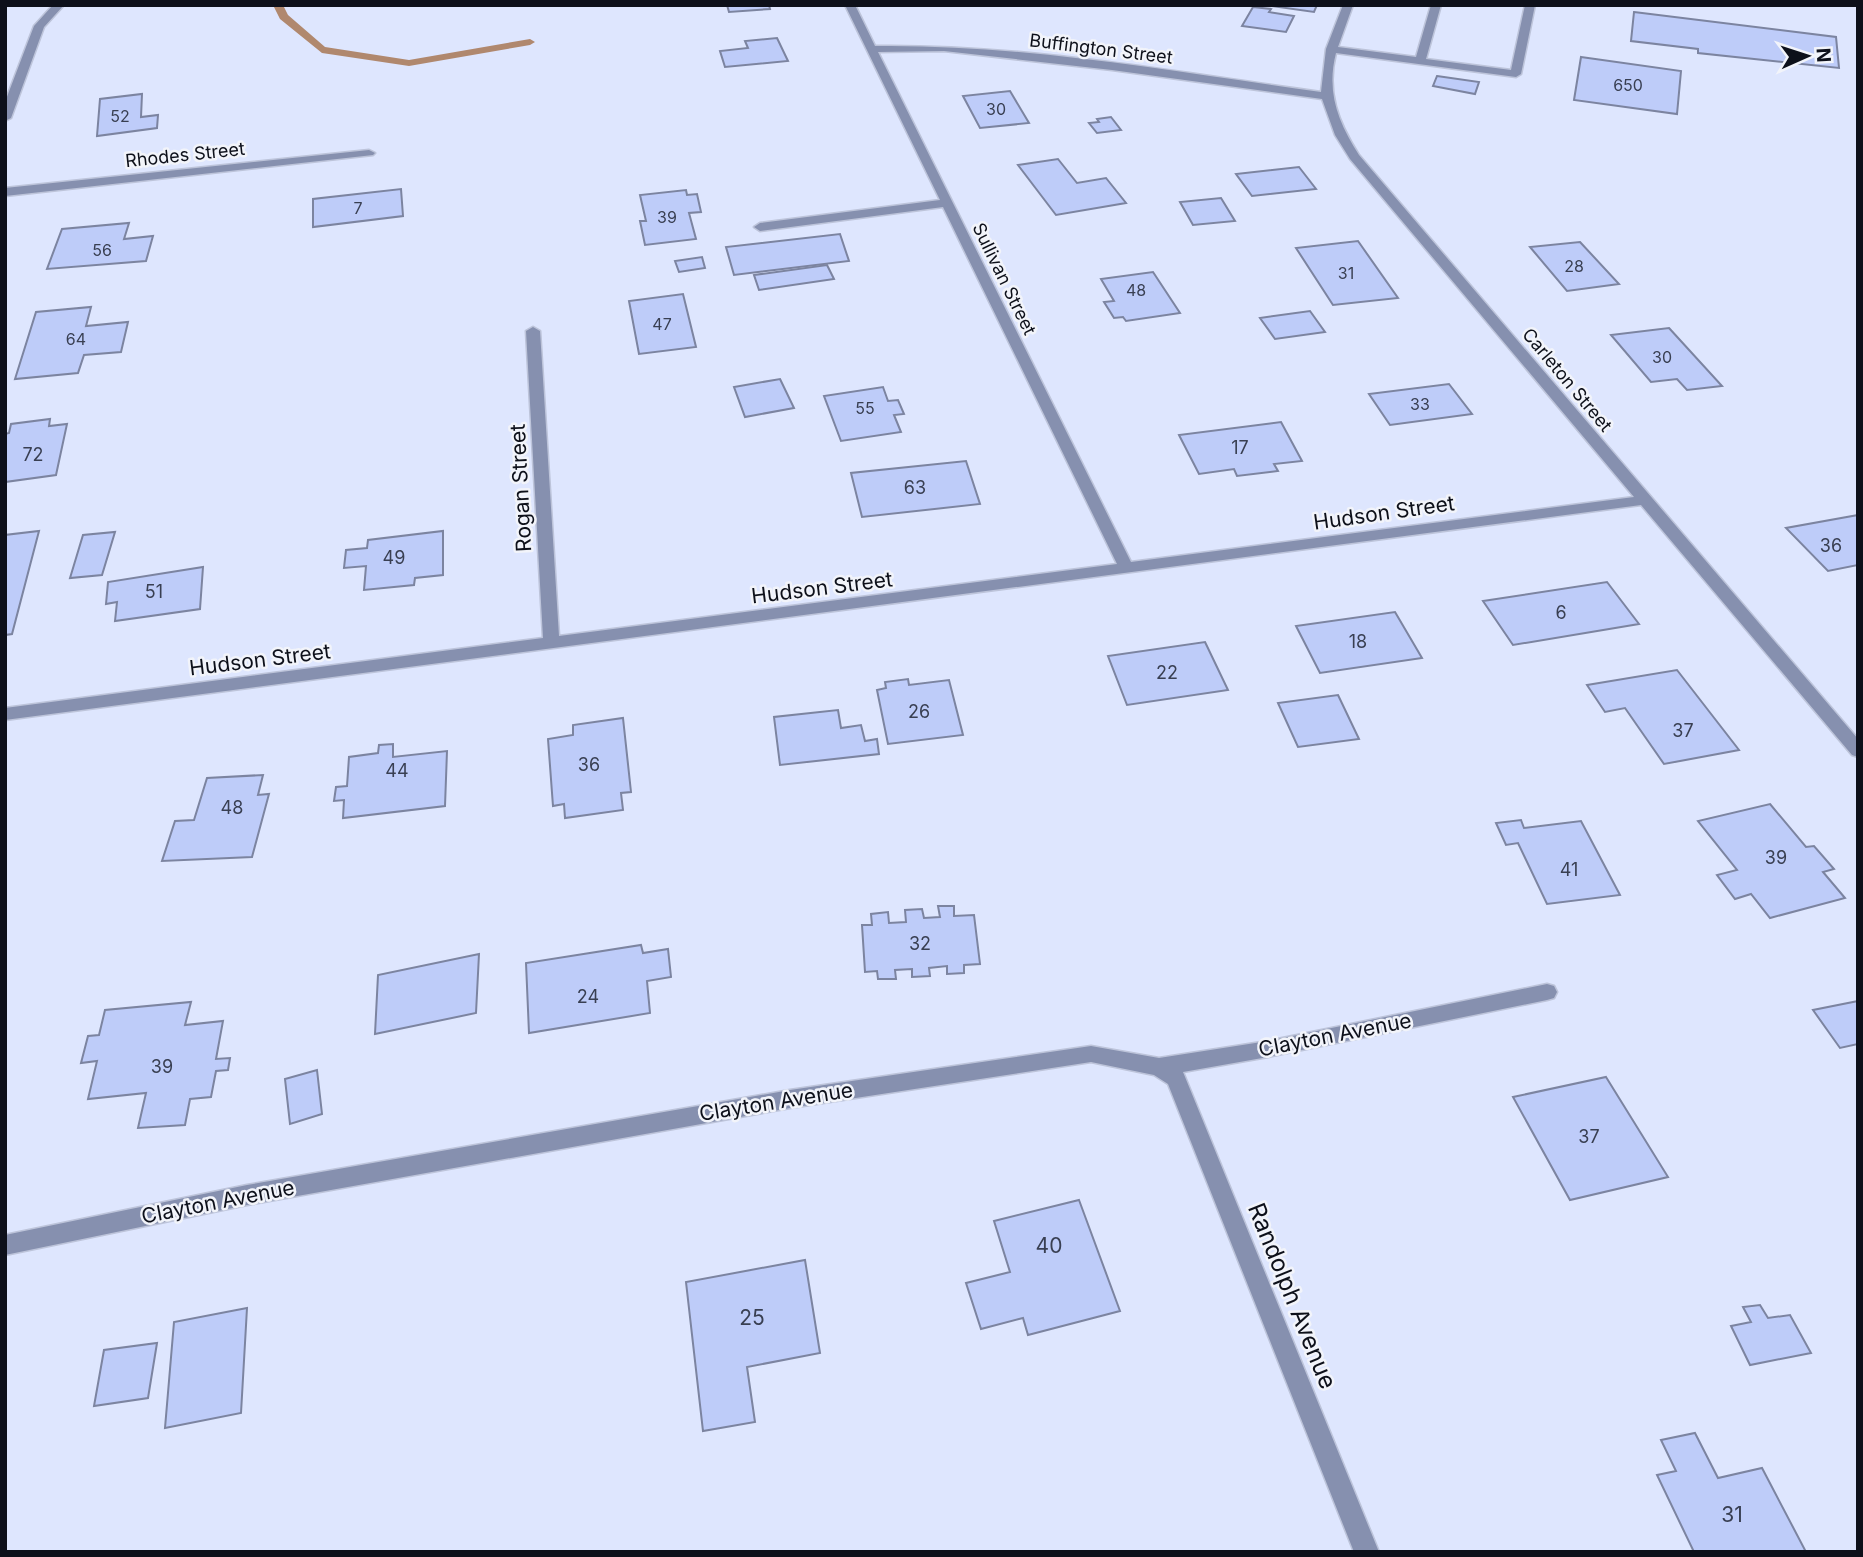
<svg xmlns="http://www.w3.org/2000/svg" width="1863" height="1557" viewBox="0 0 1863 1557" font-family="Inter,sans-serif">
  <style>
    .lines { fill: none; stroke-linecap: round; stroke-linejoin: round }
    .stream { fill: #b0886e; fill-rule: evenodd }
    .building { fill: #beccf9; stroke: #7c84a0; stroke-width: 2 }
    .minor-casing { stroke: #bdc4da; stroke-width: 3 }
    .minor { fill: #8690af; fill-rule: evenodd }
    .labels { text-anchor: middle; stroke-width: 5; stroke-linejoin: round; paint-order: stroke }
    .far-number-label { font-size: 16px; fill: #393f52 }
    .far-street-label { font-size: 18px; fill: #0d101a; stroke: #f2f4fa }
    .number-label { font-size: 18px; fill: #393f52 }
    .street-label { font-size: 21px; fill: #0d101a; stroke: #f2f4fa }
    .near-number-label { font-size: 21px; fill: #393f52 }
    .near-street-label { font-size: 24px; fill: #0d101a; stroke: #f2f4fa }
  </style>
  <rect width="100%" height="100%" fill="#dee6fe"/>
  <g class="lines">
    <!-- stream -->
    <path class="stream" d="M273,5H283L288,15L325,47L409,60L530,39L535,42L530,45L409,66L322,53L280,19Z"/>
  </g>
  <!-- building -->
  <g class="building">
    <path d="M727,5H769L770,9L729,12Z"/>
    <path d="M1265,5H1317L1314,12Z"/>
    <path d="M1253,7L1271,9L1269,12L1294,16L1286,32L1242,26Z"/>
    <path d="M1634,12L1836,37L1839,68L1698,53V49L1631,41Z"/>
    <path d="M777,38L788,61L725,67L720,51L748,48L745,41Z"/>
    <path d="M1581,57L1681,71L1677,114L1574,100Z"/>
    <path d="M1437,76L1479,82L1475,94L1433,86Z"/>
    <path d="M1010,91L1029,123L980,128L963,96Z"/>
    <path d="M142,94L141,117L158,115L157,128L97,136L100,99Z"/>
    <path d="M1111,117L1121,130L1097,133L1089,123L1099,122L1097,119Z"/>
    <path d="M1058,159L1077,183L1106,178L1126,203L1056,215L1018,165Z"/>
    <path d="M1299,167L1316,189L1252,196L1236,174Z"/>
    <path d="M401,189L403,216L313,227V199Z"/>
    <path d="M686,190L687,195L697,194L701,212L689,213L696,239L645,245L640,221H646L640,195Z"/>
    <path d="M1221,198L1235,221L1193,225L1180,202Z"/>
    <path d="M129,223L124,239L153,236L146,261L47,269L62,229Z"/>
    <path d="M840,234L849,261L734,275L726,247Z"/>
    <path d="M1358,241L1398,298L1333,305L1296,248Z"/>
    <path d="M1580,242L1619,284L1567,291L1530,247Z"/>
    <path d="M702,257L705,268L679,272L675,261Z"/>
    <path d="M827,265L834,279L759,290L754,275Z"/>
    <path d="M1153,272L1180,313L1126,321L1123,317L1114,318L1104,302L1114,301L1101,279Z"/>
    <path d="M683,294L696,347L639,354L629,301Z"/>
    <path d="M91,307L86,326L128,322L121,352L84,355L78,373L15,379L36,312Z"/>
    <path d="M1310,311L1325,332L1275,339L1260,318Z"/>
    <path d="M1669,328L1722,386L1687,390L1677,379L1651,382L1611,335Z"/>
    <path d="M780,379L794,408L745,417L734,387Z"/>
    <path d="M1449,384L1472,414L1390,425L1369,394Z"/>
    <path d="M883,387L888,401L898,400L904,414L894,415L901,432L841,441L824,396Z"/>
    <path d="M50,419L49,426L67,424L56,475L5,482V434L9,433L11,424Z"/>
    <path d="M1281,422L1302,461L1274,464L1278,471L1237,476L1234,469L1199,474L1179,435Z"/>
    <path d="M966,461L980,504L862,517L851,473Z"/>
    <path d="M1858,515V565L1828,571L1786,528Z"/>
    <path d="M39,531L12,634L5,635V535Z"/>
    <path d="M443,531V575L415,578L414,585L364,590L366,566L344,568L346,550L367,548L368,540Z"/>
    <path d="M115,532L102,575L70,578L83,535Z"/>
    <path d="M203,567L200,609L115,621L117,602L106,604L108,582Z"/>
    <path d="M1607,582L1639,624L1513,645L1483,601Z"/>
    <path d="M1395,612L1422,658L1320,673L1296,626Z"/>
    <path d="M1205,642L1228,690L1127,705L1108,656Z"/>
    <path d="M1677,670L1739,750L1664,764L1625,708L1605,712L1587,685Z"/>
    <path d="M908,679L909,685L949,680L963,735L888,744L877,690L886,688L885,682Z"/>
    <path d="M1338,695L1359,739L1298,747L1278,703Z"/>
    <path d="M838,710L841,728L861,725L865,741L877,739L879,754L780,765L774,717Z"/>
    <path d="M623,718L631,792L621,793L623,810L565,818L564,804L553,806L548,739L573,735V725Z"/>
    <path d="M393,744V757L447,751L445,806L343,818L344,800L334,801L336,787L347,786L349,757L378,753L379,745Z"/>
    <path d="M263,775L258,795L269,794L252,857L162,861L175,821L194,820L207,778Z"/>
    <path d="M1770,804L1806,847L1814,846L1834,869L1823,872L1845,898L1770,918L1751,894L1735,899L1717,875L1737,870L1698,821Z"/>
    <path d="M1521,820L1524,828L1581,821L1620,895L1547,904L1518,843L1506,845L1496,823Z"/>
    <path d="M938,906H954V916L974,915L980,964L964,965V973L947,974V966L929,968L930,976L912,977V969L895,970L896,979H878L877,971L865,972L862,925H872L871,914L888,912L889,923L906,922L905,910L922,909L924,918L940,917Z"/>
    <path d="M641,945L643,953L668,949L671,977L647,981L650,1013L529,1033L526,963Z"/>
    <path d="M479,954L476,1013L375,1034L378,975Z"/>
    <path d="M1858,1001V1044L1840,1048L1813,1010Z"/>
    <path d="M191,1002L185,1025L223,1021L216,1059L230,1058L228,1070L216,1071L211,1097L190,1099L185,1125L138,1128L146,1093L88,1099L97,1061L81,1063L88,1036L99,1035L105,1010Z"/>
    <path d="M317,1070L322,1114L290,1124L285,1079Z"/>
    <path d="M1606,1077L1668,1177L1570,1200L1513,1097Z"/>
    <path d="M1079,1200L1120,1311L1028,1335L1023,1318L981,1329L966,1283L1010,1272L994,1221Z"/>
    <path d="M805,1260L820,1353L747,1367L755,1422L703,1431L686,1282Z"/>
    <path d="M1760,1305L1768,1318L1790,1315L1811,1353L1750,1365L1731,1326L1751,1322L1743,1307Z"/>
    <path d="M247,1308L241,1413L165,1428L174,1322Z"/>
    <path d="M157,1343L148,1398L94,1406L104,1350Z"/>
    <path d="M1695,1433L1718,1478L1762,1468L1806,1552H1694L1657,1475L1676,1471L1661,1440Z"/>
  </g>
  <g class="lines">
    <defs>
      <g id="minor">
        <path d="M53,5H64L44,27L11,118L5,121V102L34,26Z"/>
        <path d="M845,5H855L875,46C1024,44 1174,72 1321,92L1326,49L1343,5H1353L1338,47L1416,57L1431,5H1441L1426,59L1511,70L1525,5H1535L1521,74L1516,77L1336,53C1326,92 1338,122 1359,155L1858,739V757L1852,755L1641,505L5,720V708L543,638L526,331L533,327L540,331L559,636L1117,564L943,207L760,231L754,227L760,223L940,200ZM944,51L1112,70L1322,99L1335,135L1350,159L1634,497L1131,562L878,52Z"/>
        <path d="M369,150L375,153L373,155L5,196V188Z"/>
        <path d="M1547,984L1554,986L1557,992L1554,998L1547,1000L1268,1057L1183,1072L1379,1552H1354L1168,1084L1154,1075L1091,1062L790,1108L247,1205L5,1255V1235L247,1185L790,1090L1091,1046L1159,1058L1268,1041Z"/>
      </g>
    </defs>
    <!-- minor casing -->
    <use href="#minor" class="minor-casing"/>
    <!-- minor -->
    <use href="#minor" class="minor"/>
  </g>
  <g class="labels">
    <!-- far-number labels -->
    <g class="far-number-label">
      <text x="1628" y="91">650</text>
      <text x="996" y="115">30</text>
      <text x="120" y="122">52</text>
      <text x="358" y="214">7</text>
      <text x="667" y="223">39</text>
      <text x="102" y="256">56</text>
      <text x="1574" y="272">28</text>
      <text x="1346" y="279">31</text>
      <text x="1136" y="296">48</text>
      <text x="662" y="330">47</text>
      <text x="76" y="345">64</text>
      <text x="1662" y="363">30</text>
      <text x="1420" y="410">33</text>
      <text x="865" y="414">55</text>
    </g>
    <!-- far-street labels -->
    <g class="far-street-label">
      <text transform="translate(1101 49) rotate(7)" y="6">Buffington Street</text>
      <text transform="translate(185 155) rotate(-6)" y="6">Rhodes Street</text>
      <text transform="translate(1004 279) rotate(64)" y="6">Sullivan Street</text>
      <text transform="translate(1567 380) rotate(50)" y="6">Carleton Street</text>
    </g>
    <!-- number labels -->
    <g class="number-label">
      <text x="1240" y="454">17</text>
      <text x="33" y="461">72</text>
      <text x="915" y="494">63</text>
      <text x="1831" y="552">36</text>
      <text x="394" y="564">49</text>
      <text x="154" y="598">51</text>
      <text x="1561" y="619">6</text>
      <text x="1358" y="648">18</text>
      <text x="1167" y="679">22</text>
      <text x="919" y="718">26</text>
      <text x="1683" y="737">37</text>
      <text x="589" y="771">36</text>
      <text x="397" y="777">44</text>
      <text x="232" y="814">48</text>
      <text x="1776" y="864">39</text>
      <text x="1569" y="876">41</text>
      <text x="920" y="950">32</text>
      <text x="588" y="1003">24</text>
      <text x="162" y="1073">39</text>
      <text x="1589" y="1143">37</text>
    </g>
    <!-- street labels -->
    <g class="street-label">
      <text transform="translate(521 488) rotate(-93)" y="7">Rogan Street</text>
      <text transform="translate(1384 513) rotate(-8)" y="7">Hudson Street</text>
      <text transform="translate(822 588) rotate(-7)" y="7">Hudson Street</text>
      <text transform="translate(260 660) rotate(-7)" y="7">Hudson Street</text>
      <text transform="translate(1335 1035) rotate(-11)" y="7">Clayton Avenue</text>
      <text transform="translate(776 1102) rotate(-9)" y="7">Clayton Avenue</text>
      <text transform="translate(218 1202) rotate(-11)" y="7">Clayton Avenue</text>
    </g>
    <!-- near-number labels -->
    <g class="near-number-label">
      <text x="1049" y="1253">40</text>
      <text x="752" y="1325">25</text>
      <text x="1732" y="1522">31</text>
    </g>
    <!-- near-street labels -->
    <g class="near-street-label">
      <text transform="translate(1292 1296) rotate(68)" y="8">Randolph Avenue</text>
    </g>
  </g>
  <!-- border -->
  <rect width="1863" height="1557" fill="none" stroke="#0d101a" stroke-width="14"/>
  <!-- north arrow -->
  <g transform="translate(1807 56) rotate(87)" stroke="#f2f4fa" stroke-width="5" paint-order="stroke">
  <path d="M0-5L12 26L0 18L-12 26Z" fill="#0d101a"/>
  <text y="-10" font-size="19" font-weight="bold" text-anchor="middle" fill="#0d101a">N</text>
  </g>
</svg>
